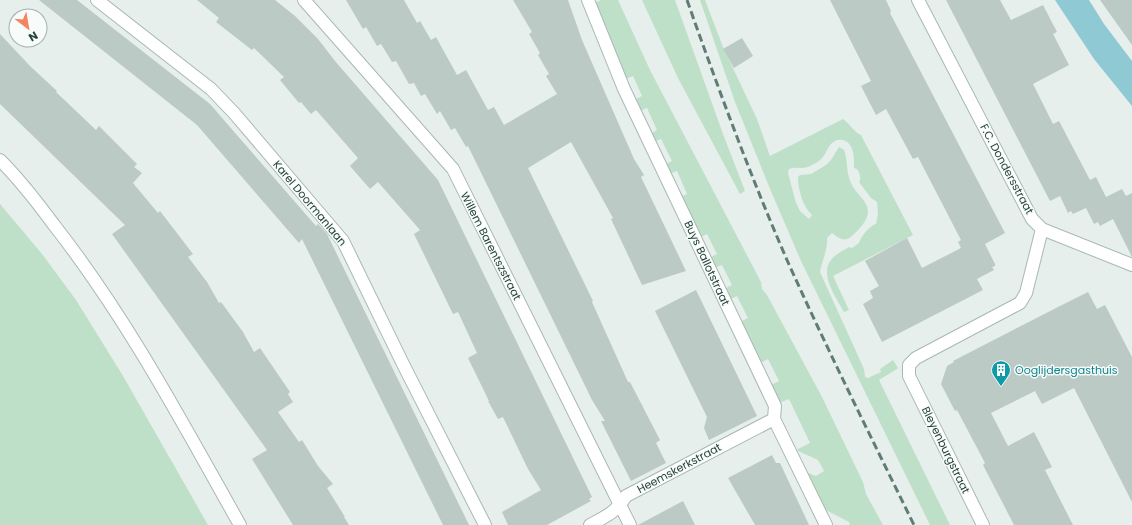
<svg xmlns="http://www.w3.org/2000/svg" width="1132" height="525" viewBox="0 0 1132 525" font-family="Poppins,sans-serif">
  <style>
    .green { fill: #bfe0c8 }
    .water { fill: #8ec9d4 }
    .building { fill: #bbcac4 }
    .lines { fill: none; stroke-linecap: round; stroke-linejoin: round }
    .street-casing { stroke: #a8b8b2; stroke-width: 14 }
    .street { stroke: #fff; stroke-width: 12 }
    .rail { stroke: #5f7d75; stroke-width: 3; stroke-dasharray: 8 4; stroke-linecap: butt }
    .labels { text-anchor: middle; stroke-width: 3; stroke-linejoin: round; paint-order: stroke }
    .street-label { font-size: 11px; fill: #24423a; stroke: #f7fbf9 }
    .culture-label { font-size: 11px; fill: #0d838f; stroke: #f7fbf9; text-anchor: start }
  </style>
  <rect width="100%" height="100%" fill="#e6efeb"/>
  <!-- green -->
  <g class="green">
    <path d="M601,0H618L650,70L761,282L762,289L767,295L822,397L863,482L866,494L883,525H850L849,522L824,509L804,471L816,476L824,471L818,460L796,450L810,443L789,399L779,403L771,385L779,381L768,359L760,363L740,322L748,318L737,296L729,300L724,289L732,285L722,265L714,268L709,258L717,254L707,234L699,238L680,197L687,194L677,171L669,174L664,165L672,161L661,139L653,142L650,134L657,130L647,108L640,111L634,100L642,96L633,76L626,79L595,3Z"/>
    <path d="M642,0H675L723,134L745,191L740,194L678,78Z"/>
    <path d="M700,0H705L723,47L757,119L770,156L843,119C850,124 854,132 861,135L913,235L833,276L849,310L844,312C837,299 819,275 831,260C835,254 843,251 849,247L852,248L859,243C860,238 870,225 876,224L878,214L877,202L871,198L859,182C862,178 859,172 857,169L854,168C854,158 855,144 843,140C839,139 835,140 832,143C825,150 827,156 816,163C812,165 807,168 802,168C797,168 793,167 789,169L788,173L796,203L800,211L809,219L812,215C803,207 798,190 798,177L800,175L811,174L826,165L831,160L839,147L844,150C848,160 846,173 851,183C854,190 860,195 864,201C874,214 863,226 853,235C845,243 840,239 832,233L827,238C828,249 822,261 820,272L864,369L865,377L868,378L881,372L880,369L893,360L898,368L897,369L879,380L950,525H930L801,261L770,189L735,102Z"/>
    <path d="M0,204L42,254L76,300L123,376L208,525H0Z"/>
  </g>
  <!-- water -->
  <path class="water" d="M1055,0H1089L1104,24L1132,61V106L1094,59Z"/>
  <!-- building -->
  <g class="building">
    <path d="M39,0H77L210,104L316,226L318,224L327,234L469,525H443L302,239L299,243L197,125Z"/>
    <path d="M197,0H275L295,16L318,39L335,61L438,180L592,497L589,499L591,501L547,525H508L502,512L541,490L528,469L503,417L498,419L488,401H489L468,358L477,353L458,312L453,314L414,234L420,230L378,182L370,189L350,166L358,158L316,110L311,114L301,102L299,103L280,80L284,77L254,48L252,50L216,22L219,18Z"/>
    <path d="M346,0H404L417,23L420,21L431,40L436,37L457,75L466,70L488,110L494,107L504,125L557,94L546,76L549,74L538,55L540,53L529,34L532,32L513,0H568L582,40L634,159L644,175L641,177L686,271L642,285L611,219L613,218L571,142L528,168L593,301L592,302L628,382H630L660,440L656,443L666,463L631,481L601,421H605L592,400L468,146L466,147L455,128L451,130L440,111L437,114L425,94L421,96L414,83L409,84L396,61L392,62L381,44L377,46L366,27L363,29Z"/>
    <path d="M830,0H886L891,11L890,13L1005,233L985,244L995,264V266L992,267L994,270L977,279L983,290L882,342L863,304L873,298L870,291L879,286L865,261L907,238L922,268L961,248L958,242L961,240L918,157L913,159L886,109L876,115L861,86L871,81Z"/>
    <path d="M946,0H1000L1011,20L1043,5L1057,32L1053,34L1069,65L1033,84L1053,124L1059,121L1090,180L1096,177L1106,197L1122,189L1126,196L1132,193V257L1113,219L1100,226L1098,222L1094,224L1086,208L1073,214L1071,211L1068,213L1060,196L1050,201Z"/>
    <path d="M1100,0H1132V45Z"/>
    <path d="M0,34L30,66L57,91L56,92L96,130L99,126L137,164L134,167L142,173L133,183L158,213L160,211L193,254L188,257L207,282L219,303L221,302L243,332L254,352L260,348L290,392L288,394L293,402L278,412L299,442L302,440L318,466L333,484L327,488L345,517H344L349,525H293L252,459L267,450L112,234L125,225L0,104Z"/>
    <path d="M742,38L753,56L734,68L723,49Z"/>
    <path d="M696,290L757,416L709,440L704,428L707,417L655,311Z"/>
    <path d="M1088,292L1097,309L1105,305L1132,357V502L1074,388L1042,404L1035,391L991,413L1008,446L1034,432L1052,467L1045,470L1073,525H1014L983,465L985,463L957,410L955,411L941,384L947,366L954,362L953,361L1056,308Z"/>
    <path d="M772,455L776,463H780L809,525H755L728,478Z"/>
    <path d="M683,501L695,525H638Z"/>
  </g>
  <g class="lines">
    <defs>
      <g id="street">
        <path d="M97,0L211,89L234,113L343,241L403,364L485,525"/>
        <path d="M304,0L453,169L630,525"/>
        <path d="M588,0L624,89L775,406L774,419L826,525"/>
        <path d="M918,0L1032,219L1042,229L1132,265"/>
        <path d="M0,160C20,180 37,202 54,225C127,318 182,422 240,525"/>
        <path d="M590,525C607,516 616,512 626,496L774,419"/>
        <path d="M983,525L909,376V365L916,358L1020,303L1026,293L1042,229"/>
      </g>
    </defs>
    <!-- street casing -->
    <use href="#street" class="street-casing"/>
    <!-- street -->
    <use href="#street" class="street"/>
    <!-- rail -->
    <path class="rail" d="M687,0C718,88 750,175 787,260C827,349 871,437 914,525"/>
  </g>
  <!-- icons -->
  <defs>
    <symbol id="building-pin" viewBox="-11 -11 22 30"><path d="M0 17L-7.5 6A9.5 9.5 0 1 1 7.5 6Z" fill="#0f9aa8" stroke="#f7fbf9"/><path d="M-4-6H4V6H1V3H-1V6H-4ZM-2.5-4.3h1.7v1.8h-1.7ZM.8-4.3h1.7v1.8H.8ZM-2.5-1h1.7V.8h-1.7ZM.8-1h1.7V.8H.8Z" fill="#fff"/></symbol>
  </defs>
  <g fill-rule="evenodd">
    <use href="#building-pin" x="990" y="359" width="22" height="30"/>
  </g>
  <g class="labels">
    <!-- street labels -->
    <g class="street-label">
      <text transform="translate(1007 169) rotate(62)" y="4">F.C. Dondersstraat</text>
      <text transform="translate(310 203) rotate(50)" y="4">Karel Doormanlaan</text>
      <text transform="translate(491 246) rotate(63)" y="4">Willem Barentszstraat</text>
      <text transform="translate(707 263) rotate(65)" y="4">Buys Ballotstraat</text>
      <text transform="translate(946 450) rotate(64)" y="4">Bleyenburgstraat</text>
      <text transform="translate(679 468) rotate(-28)" y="4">Heemskerkstraat</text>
    </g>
    <!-- culture labels -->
    <g class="culture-label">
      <text x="1015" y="374">Ooglijdersgasthuis</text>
    </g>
  </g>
  <!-- north arrow -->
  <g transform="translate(28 28) rotate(149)"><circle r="19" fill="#f7fbf9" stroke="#a3b1ad"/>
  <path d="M0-3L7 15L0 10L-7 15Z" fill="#f4845f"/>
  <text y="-6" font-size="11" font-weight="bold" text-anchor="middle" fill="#24423a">N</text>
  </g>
</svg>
